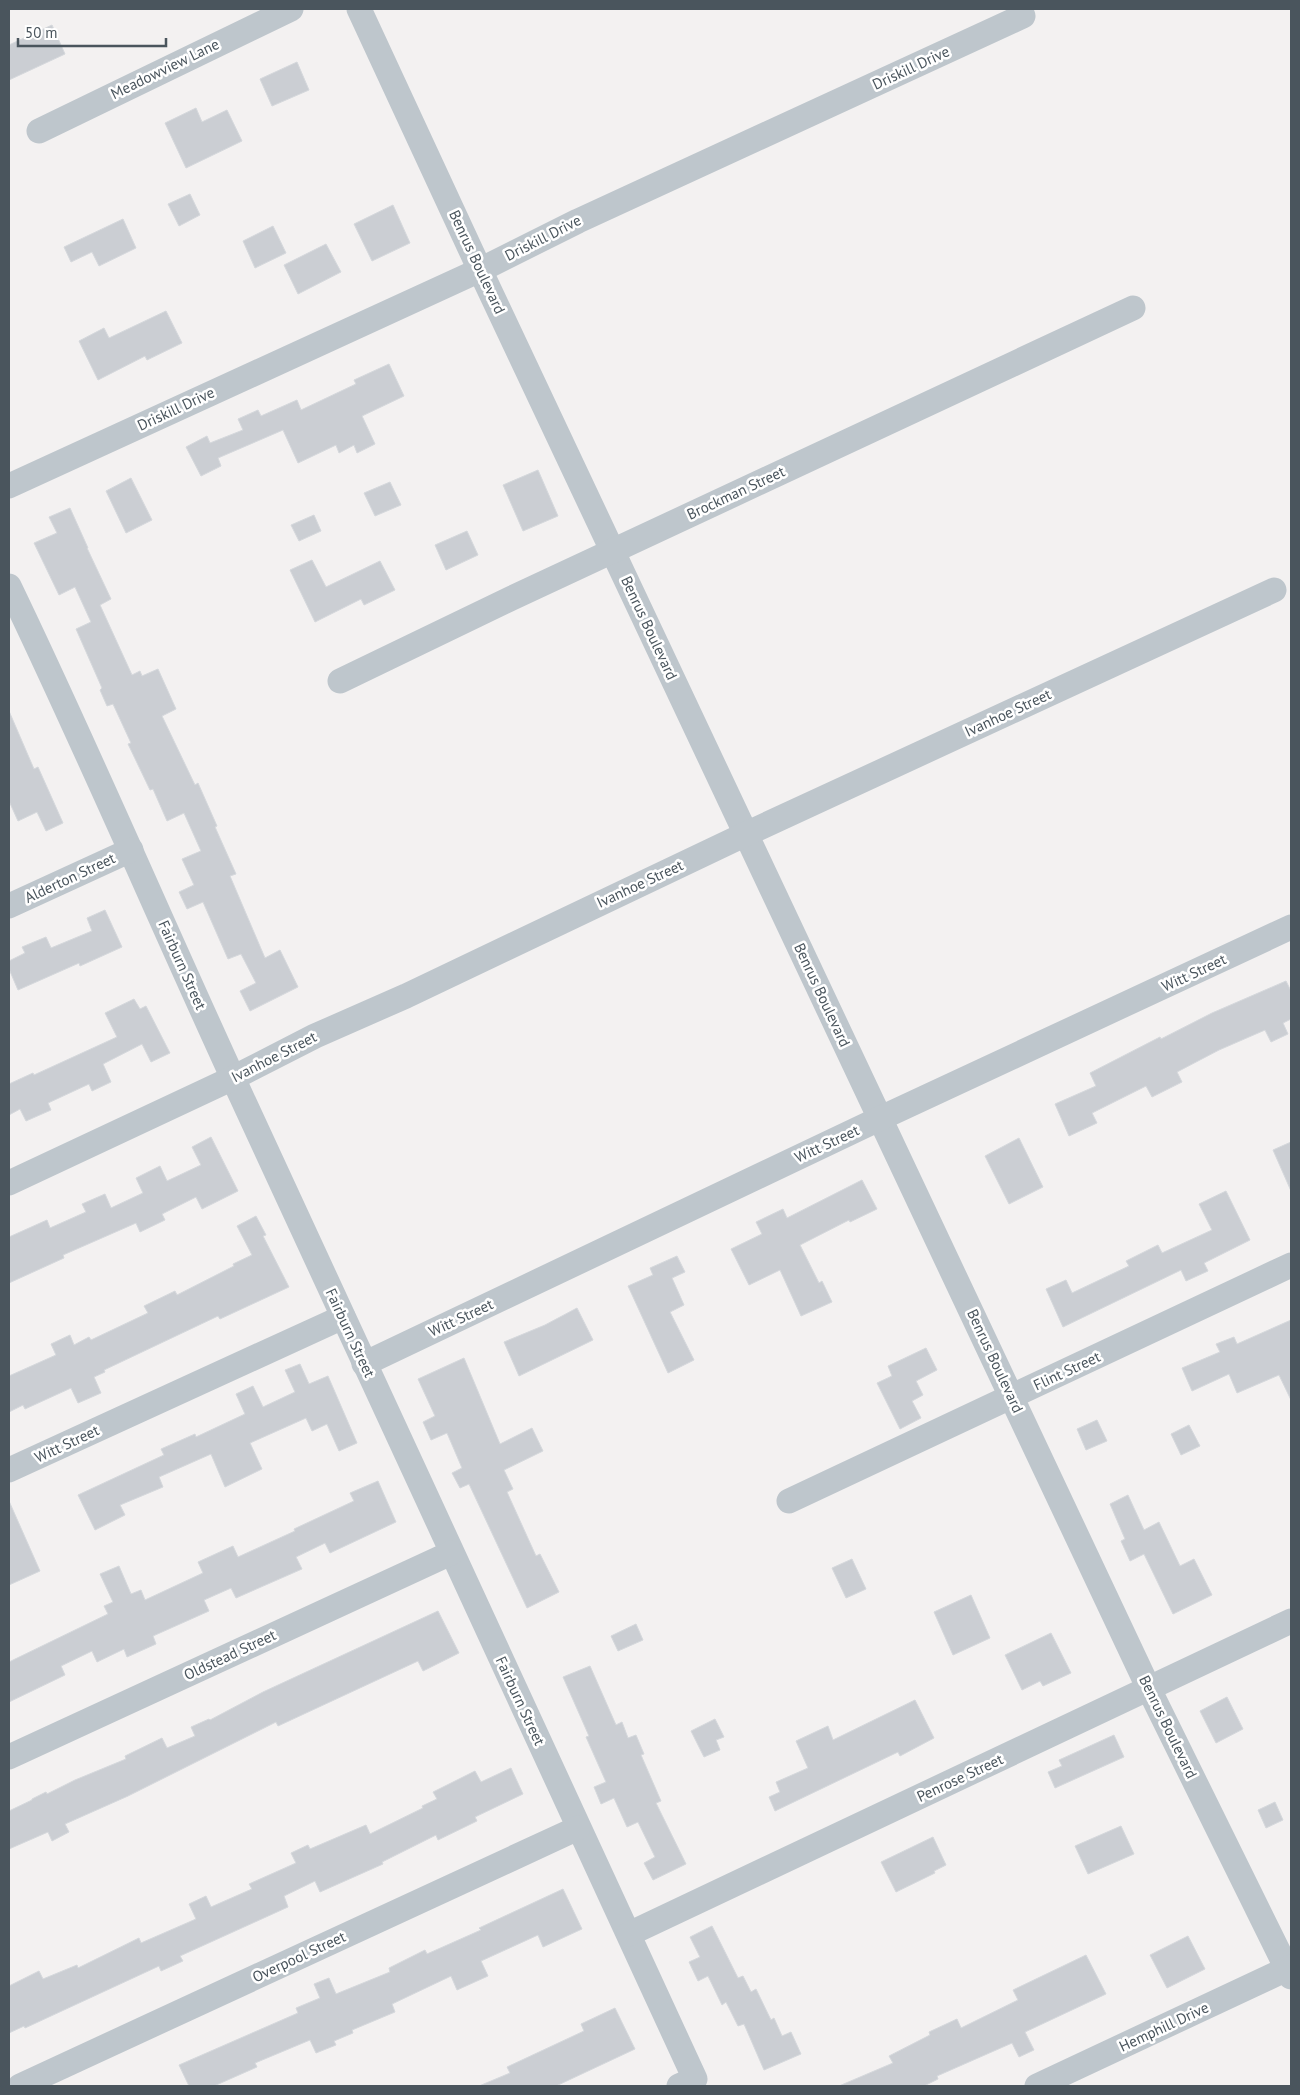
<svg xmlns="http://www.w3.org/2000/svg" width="1300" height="2095" viewBox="0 0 1300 2095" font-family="'PT Sans',sans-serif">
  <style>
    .building { fill: #cbced3; stroke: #d5d8dc }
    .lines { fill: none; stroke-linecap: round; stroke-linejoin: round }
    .minor { stroke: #bec6cc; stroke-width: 25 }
    .labels { text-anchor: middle; stroke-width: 5; stroke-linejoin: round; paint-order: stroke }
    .street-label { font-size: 15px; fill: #4a555d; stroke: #fff }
  </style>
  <rect width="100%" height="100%" fill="#f3f1f1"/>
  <!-- building -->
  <g class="building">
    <path d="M52,25L65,54L9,80V45Z"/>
    <path d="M297,62L309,90L272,106L260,79Z"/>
    <path d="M196,108L202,122L227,110L242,141L186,168L165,123Z"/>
    <path d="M190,194L200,215L179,226L168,204Z"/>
    <path d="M393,205L410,243L372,261L354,224Z"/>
    <path d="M123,219L136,248L99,266L92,252L71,262L64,247Z"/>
    <path d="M273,226L286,253L255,268L243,241Z"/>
    <path d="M326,244L341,272L298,294L284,265Z"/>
    <path d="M166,311L182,343L147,360L145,356L98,380L79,341L104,328L109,338Z"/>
    <path d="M389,364L404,396L362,416L375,444L357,453L354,445L339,453L336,445L298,463L283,430L218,458L221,466L201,476L186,447L207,436L210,443L243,430L238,419L258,410L261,416L297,400L301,410L356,384L354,380Z"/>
    <path d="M538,470L558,516L523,531L503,485Z"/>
    <path d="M131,478L152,520L126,533L106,491Z"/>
    <path d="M390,482L401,505L375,516L364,493Z"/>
    <path d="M70,508L88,548H87L111,599L100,605L132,675L140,671L142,676L158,669L176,709L162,716L195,785L198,783L217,826L215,827L236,874L230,876L265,958L280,950L298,987L250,1011L240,991L256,983L241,954L228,959L203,902L187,909L179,892L194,885L182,859L201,851L184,813L167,821L153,789L150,790L128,744L131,743L113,704L107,706L100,690L102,688L76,629L91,622L75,587L59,595L34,543L57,533L49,517Z"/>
    <path d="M314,515L321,531L299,541L291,525Z"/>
    <path d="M467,531L478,555L446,570L435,545Z"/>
    <path d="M312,560L326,587L380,561L395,590L364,605L361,599L315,622L290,570Z"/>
    <path d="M9,711L34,769L38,767L63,823L46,831L37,812L18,821L9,801Z"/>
    <path d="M105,910L122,947L80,966L79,963L18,990L9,969V961L25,953L22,947L46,937L51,948L92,931L87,918Z"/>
    <path d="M1286,981L1291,991V1019L1283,1023L1288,1034L1271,1042L1265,1030L1219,1050L1177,1072L1182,1082L1152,1097L1146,1086L1092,1113L1097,1123L1069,1136L1055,1104L1096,1086L1090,1073L1160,1037L1161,1039L1212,1013Z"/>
    <path d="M134,999L140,1009L146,1006L170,1053L151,1062L142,1044L103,1064L111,1082L92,1091L89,1084L48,1103L51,1110L26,1121L20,1109L9,1115V1084L33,1073L34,1075L117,1037L105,1013Z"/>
    <path d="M211,1137L238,1191L202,1209L196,1197L162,1214L165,1220L140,1232L136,1223L63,1255L64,1258L9,1283V1237L47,1220L50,1228L86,1212L82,1204L105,1194L111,1208L143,1193L136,1178L160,1166L167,1181L201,1165L192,1147Z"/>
    <path d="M1019,1138L1043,1187L1009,1204L985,1156Z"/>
    <path d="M1291,1142V1191L1273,1150Z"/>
    <path d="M862,1180L877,1209L850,1222L849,1220L800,1245L819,1283L822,1281L832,1302L801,1316L780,1270L749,1285L731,1249L762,1234L756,1222L783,1209L787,1218Z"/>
    <path d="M1226,1191L1250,1240L1204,1263L1208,1271L1186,1281L1181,1270L1063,1327L1046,1289L1066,1280L1072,1293L1129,1266L1126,1261L1158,1245L1162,1253L1212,1230L1199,1204Z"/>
    <path d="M256,1216L266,1235L263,1236L289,1287L220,1319L218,1316L104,1370L105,1372L94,1377L101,1393L78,1403L71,1388L25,1409L23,1405L9,1412V1376L56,1355L51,1344L70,1335L74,1345L89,1337L91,1340L148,1313L144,1306L175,1291L177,1295L234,1266L233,1264L252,1255L237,1226Z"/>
    <path d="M677,1256L685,1272L672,1278L684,1305L670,1312L694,1360L668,1373L628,1286L653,1275L650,1268Z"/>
    <path d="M577,1308L593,1340L519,1376L504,1342L545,1325Z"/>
    <path d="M1291,1320V1400L1279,1375L1237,1393L1229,1374L1192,1391L1182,1368L1220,1352L1216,1344L1234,1337L1237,1344Z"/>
    <path d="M926,1348L937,1370L916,1381L923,1395L912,1401L921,1418L900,1429L877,1383L892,1376L888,1366Z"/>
    <path d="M464,1358L500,1444L532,1428L543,1451L504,1470L513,1489L507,1492L536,1556L540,1554L559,1592L527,1608L469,1484L460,1488L452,1473L462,1468L447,1433L431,1440L423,1422L435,1416L418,1379Z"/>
    <path d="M300,1364L309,1384L328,1376L357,1443L339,1451L327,1424L312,1431L306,1418L250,1443L262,1469L225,1487L211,1454L159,1477L163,1487L120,1505L125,1515L95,1530L78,1495L164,1455L161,1449L195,1434L196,1437L245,1414L236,1394L253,1386L263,1407L295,1392L285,1370Z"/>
    <path d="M1097,1420L1107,1441L1086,1450L1077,1429Z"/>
    <path d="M1189,1425L1200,1446L1181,1455L1171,1434Z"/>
    <path d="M378,1481L396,1522L330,1553L325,1543L296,1557L302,1569L236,1598L231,1588L204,1600L209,1611L153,1636L156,1644L127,1657L124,1649L97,1662L92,1651L61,1666L65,1675L9,1702V1662L108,1614L104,1606L113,1602L100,1574L119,1566L131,1594L141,1590L145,1600L203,1573L198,1562L233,1546L238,1557L295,1531L294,1529L354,1501L350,1493Z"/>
    <path d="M1128,1495L1144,1530L1159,1522L1180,1566L1194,1559L1212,1595L1173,1614L1144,1554L1130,1561L1121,1541L1125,1539L1110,1504Z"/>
    <path d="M9,1501L40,1571L9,1585Z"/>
    <path d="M852,1559L866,1589L846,1598L832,1568Z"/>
    <path d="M971,1595L990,1638L953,1655L934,1612Z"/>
    <path d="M438,1611L459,1653L423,1671L418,1661L278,1726L276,1722L128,1796L65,1824L69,1832L52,1841L48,1832L9,1849V1811L32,1800V1799L46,1792L47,1794L75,1780L126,1759L125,1756L162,1738L167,1748L195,1736L191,1727L209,1719L210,1720L263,1692Z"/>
    <path d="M636,1624L643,1640L618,1651L611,1636Z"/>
    <path d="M1051,1633L1071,1673L1043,1686L1040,1681L1022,1690L1005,1655Z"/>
    <path d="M590,1666L616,1725L622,1722L628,1738L636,1735L644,1754L641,1755L661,1801L656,1803L686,1864L653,1880L644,1863L655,1857L638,1822L627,1827L614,1798L601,1804L594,1787L606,1782L586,1737L589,1736L563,1677Z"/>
    <path d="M1227,1697L1243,1729L1216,1743L1200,1711Z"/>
    <path d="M915,1700L934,1738L900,1756L898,1752L775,1811L769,1797L780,1792L776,1782L808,1768L796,1741L828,1726L833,1740Z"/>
    <path d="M715,1719L724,1737L716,1740L720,1750L704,1757L691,1731Z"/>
    <path d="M1114,1735L1124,1757L1055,1788L1048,1772L1062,1766L1059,1760Z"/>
    <path d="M511,1768L523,1794L475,1817L477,1821L438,1840L436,1835L382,1862L383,1864L320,1892L315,1881L284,1896L288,1907L180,1956L183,1961L161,1971L159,1966L25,2028L24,2026L9,2033V1986L39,1971L43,1979L77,1965L78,1968L139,1938L141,1943L196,1919L189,1904L206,1896L211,1907L252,1889L249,1884L296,1863L291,1853L308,1845L310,1849L366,1825L370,1834L423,1808L422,1806L437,1799L433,1792L475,1771L481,1782Z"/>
    <path d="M1275,1802L1283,1820L1266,1828L1258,1810Z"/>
    <path d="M1121,1826L1134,1854L1088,1874L1075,1846Z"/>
    <path d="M933,1837L946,1865L934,1871L935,1873L896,1892L881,1862Z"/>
    <path d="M563,1889L582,1929L543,1947L538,1935L481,1961L488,1976L457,1990L451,1976L392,2004L395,2012L352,2030L353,2033L334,2041L336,2045L316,2053L310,2040L255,2063L257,2067L214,2086H189L179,2065L298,2013L296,2008L320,1998L314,1984L329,1978L336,1994L390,1972L389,1968L425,1950L427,1954L481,1930L479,1928Z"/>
    <path d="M712,1926L738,1978L743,1976L751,1992L756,1989L771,2020L774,2018L782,2036L791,2032L801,2054L764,2070L744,2024L738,2026L726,2002L722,2005L708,1976L698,1981L689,1962L700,1957L690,1937Z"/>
    <path d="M1188,1936L1205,1969L1167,1988L1150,1955Z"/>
    <path d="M1086,1955L1106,1994L1025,2032L1034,2050L1019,2057L1012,2043L937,2076L938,2079L924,2086H839L893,2063L889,2056L930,2035L929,2032L957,2019L961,2028L1018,2000L1013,1990Z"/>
    <path d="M615,2008L635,2049L556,2086H479L510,2073L507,2067L584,2031L581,2024Z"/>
  </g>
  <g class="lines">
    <!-- minor -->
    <g class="minor">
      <path d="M359,9L480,270L1149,1689L1291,1977"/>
      <path d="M39,131L291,9"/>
      <path d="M9,486L480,270L578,221L1023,16"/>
      <path d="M9,586C89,752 161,922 238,1089C390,1419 544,1749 695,2079L679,2086"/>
      <path d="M340,681L512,598L1133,308"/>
      <path d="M9,906L131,850"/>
      <path d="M9,1183L233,1078L315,1036L406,996L746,834L1274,590"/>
      <path d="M364,1364L881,1118L1291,927"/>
      <path d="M9,1470L343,1317"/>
      <path d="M789,1501L1291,1265"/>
      <path d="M9,1757L451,1553"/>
      <path d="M629,1934L1291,1621"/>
      <path d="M20,2086L578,1828"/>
      <path d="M1037,2086L1291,1967"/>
    </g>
  </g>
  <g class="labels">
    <!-- street labels -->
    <g class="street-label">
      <text transform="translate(911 68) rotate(-25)" y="5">Driskill Drive</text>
      <text transform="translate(165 69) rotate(-26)" y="5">Meadowview Lane</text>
      <text transform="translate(543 238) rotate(-27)" y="5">Driskill Drive</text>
      <text transform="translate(477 262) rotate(65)" y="5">Benrus Boulevard</text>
      <text transform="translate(176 409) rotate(-25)" y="5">Driskill Drive</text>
      <text transform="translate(736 493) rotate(-25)" y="5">Brockman Street</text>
      <text transform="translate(649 628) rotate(65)" y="5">Benrus Boulevard</text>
      <text transform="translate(1008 713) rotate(-25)" y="5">Ivanhoe Street</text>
      <text transform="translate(70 878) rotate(-25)" y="5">Alderton Street</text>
      <text transform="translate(640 884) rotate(-25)" y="5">Ivanhoe Street</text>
      <text transform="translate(182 965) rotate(66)" y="5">Fairburn Street</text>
      <text transform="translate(1194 973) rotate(-25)" y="5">Witt Street</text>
      <text transform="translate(822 995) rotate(65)" y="5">Benrus Boulevard</text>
      <text transform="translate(274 1057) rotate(-27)" y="5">Ivanhoe Street</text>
      <text transform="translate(827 1144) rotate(-25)" y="5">Witt Street</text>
      <text transform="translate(461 1318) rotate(-25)" y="5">Witt Street</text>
      <text transform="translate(350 1333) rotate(65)" y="5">Fairburn Street</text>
      <text transform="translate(995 1361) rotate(65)" y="5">Benrus Boulevard</text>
      <text transform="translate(1067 1371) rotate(-25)" y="5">Flint Street</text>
      <text transform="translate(67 1444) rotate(-25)" y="5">Witt Street</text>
      <text transform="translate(230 1655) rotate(-25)" y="5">Oldstead Street</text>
      <text transform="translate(520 1701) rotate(65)" y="5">Fairburn Street</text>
      <text transform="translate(1168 1727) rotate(64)" y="5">Benrus Boulevard</text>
      <text transform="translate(960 1778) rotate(-25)" y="5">Penrose Street</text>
      <text transform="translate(299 1957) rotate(-25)" y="5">Overpool Street</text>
      <text transform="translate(1164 2027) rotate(-25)" y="5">Hemphill Drive</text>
    </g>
  </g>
  <!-- border -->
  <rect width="1300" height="2095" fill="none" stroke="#4a555d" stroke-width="20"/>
  <!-- scale -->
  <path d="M18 38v8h148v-8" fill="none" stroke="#4a555d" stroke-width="2.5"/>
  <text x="25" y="38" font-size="15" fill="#4a555d" stroke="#ffffff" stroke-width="4" paint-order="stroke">50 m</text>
</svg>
